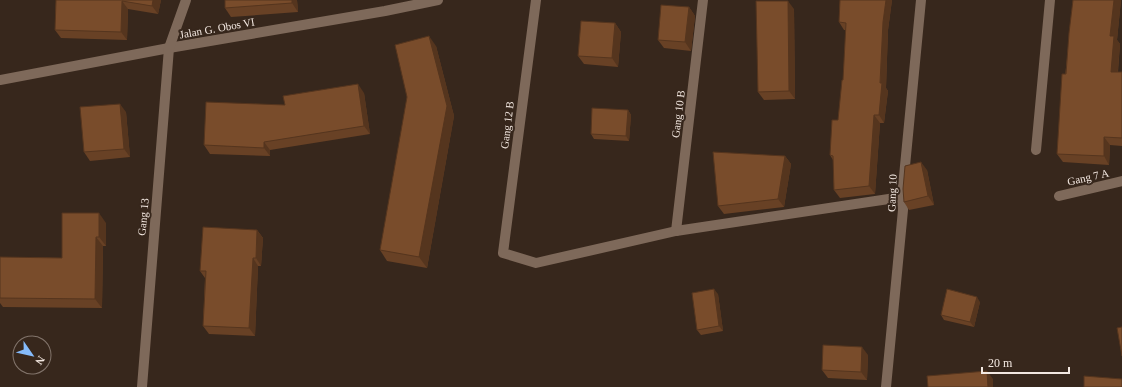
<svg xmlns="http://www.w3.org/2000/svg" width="1122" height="387" viewBox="0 0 1122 387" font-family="Georgia,serif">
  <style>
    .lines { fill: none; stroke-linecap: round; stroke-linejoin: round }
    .minor { stroke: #7e695a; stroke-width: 10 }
    .wall { fill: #684125 }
    .shaded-wall { fill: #55351e }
    .building { fill: #794c2b; stroke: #55351e }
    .labels { text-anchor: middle; stroke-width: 4; stroke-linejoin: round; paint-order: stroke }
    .street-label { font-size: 11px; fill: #f3e8e1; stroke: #37271c }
  </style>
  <rect width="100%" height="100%" fill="#37271c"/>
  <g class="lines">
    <!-- minor -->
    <g class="minor">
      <path d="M536,0L503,253L536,263L676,231L902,197"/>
      <path d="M0,80L169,48L385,11L438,0"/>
      <path d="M1036,150L1050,0"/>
      <path d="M1059,196L1122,181"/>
      <path d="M676,231L703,0"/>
      <path d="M142,387L169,48L186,0"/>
      <path d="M886,387L903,210L902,197L921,0"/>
    </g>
  </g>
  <!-- wall -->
  <g class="wall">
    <path d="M56,0H161L158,14L128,9L127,40L61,38L55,30Z"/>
    <path d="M225,0H297L298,12L231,17L225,8Z"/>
    <path d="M840,0H892L888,30L886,88L888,91L884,123H880L875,194L840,198L834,190L833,160L830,155L838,120L843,80L846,30H844L839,22Z"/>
    <path d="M1073,0H1121L1117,40L1120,44L1118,72H1122V146L1110,145L1109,165L1063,162L1057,154Z"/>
    <path d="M689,7L695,16L691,51L664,48L658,40Z"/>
    <path d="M794,9L795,99L764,100L758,92Z"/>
    <path d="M615,23L621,32L618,67L584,64L578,56Z"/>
    <path d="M436,46L454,116L427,268L387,261L380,250Z"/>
    <path d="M364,93L370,134L270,150V156L210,154L204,145L285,105Z"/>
    <path d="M628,110L631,115L629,141L594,139L591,134Z"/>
    <path d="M126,112L130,157L90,161L84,152Z"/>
    <path d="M785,156L791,164L784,207L724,214L718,206Z"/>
    <path d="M927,170L934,205L909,210L904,202Z"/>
    <path d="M106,223V246H103L102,308L3,307L0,303V257L62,258Z"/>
    <path d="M257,230L263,238L261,266H258L255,336L209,334L203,326L205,278L200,271Z"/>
    <path d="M718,294L723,331L701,335L697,330Z"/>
    <path d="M980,302L974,327L944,320L941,315Z"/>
    <path d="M868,355L867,380L828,378L822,370Z"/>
  </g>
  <!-- shaded-wall -->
  <g class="shaded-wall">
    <path d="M153,0H161L158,14L152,6Z"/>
    <path d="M292,0H297L298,12L292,3Z"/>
    <path d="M886,0H892L888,30L886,88L888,91L884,123L879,115L883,22Z"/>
    <path d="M1114,0H1121L1117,40L1120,44L1117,80L1111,72L1110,36Z"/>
    <path d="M122,1L128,9L127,40L121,32Z"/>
    <path d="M788,1L794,9L795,99L789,91Z"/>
    <path d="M689,7L695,16L691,51L685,42Z"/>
    <path d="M615,23L621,32L618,67L612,58Z"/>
    <path d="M429,36L436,46L454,116L427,268L419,257Z"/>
    <path d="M358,84L364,93L370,134L364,126Z"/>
    <path d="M120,104L126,112L130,157L124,149Z"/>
    <path d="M628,110L631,115L629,141L626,136Z"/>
    <path d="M874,115L880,123L875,194L869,186Z"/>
    <path d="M1104,137L1110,145L1109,165L1104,156Z"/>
    <path d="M264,142L270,150V156L264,148Z"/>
    <path d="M785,156L791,164L784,207L778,199Z"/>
    <path d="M921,162L927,170L934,205L928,196Z"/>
    <path d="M99,213L106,223V246L99,237Z"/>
    <path d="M257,230L263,238L261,266L256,258Z"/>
    <path d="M96,237L103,246L102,308L95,299Z"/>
    <path d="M253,258L258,266L255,336L249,328Z"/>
    <path d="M714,289L718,294L723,331L719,326Z"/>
    <path d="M977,297L980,302L974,327L970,322Z"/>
    <path d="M862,347L868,355L867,380L861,372Z"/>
    <path d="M987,371L993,379V387H988Z"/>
  </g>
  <!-- building -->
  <g class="building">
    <path d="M56,0H153L152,6L122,1L121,32L55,30Z"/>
    <path d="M225,0H292V3L225,8Z"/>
    <path d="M840,0H886L883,22L880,83H882L879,115H874L869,186L834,190L833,156L830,155L832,120H838L842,80H843L846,23L839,22Z"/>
    <path d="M1073,0H1114L1110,36H1114L1111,72H1122V138L1104,137V156L1057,154L1062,74H1066L1069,33Z"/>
    <path d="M756,1H788L789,91L758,92Z"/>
    <path d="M661,5L689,7L685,42L658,40Z"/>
    <path d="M581,21L615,23L612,58L578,56Z"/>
    <path d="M429,36L447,106L419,257L380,250L407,97L395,45Z"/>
    <path d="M358,84L364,126L264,142V148L204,145L206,102L285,105L283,96Z"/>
    <path d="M120,104L124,149L84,152L80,107Z"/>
    <path d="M592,108L628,110L626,136L591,134Z"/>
    <path d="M713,152L785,156L778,199L718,206Z"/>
    <path d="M921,162L928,196L904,202L903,189L905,166Z"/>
    <path d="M62,213H99V237H96L95,299L0,298V257L62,258Z"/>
    <path d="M203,227L257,230L256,258H253L249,328L203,326L206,271H200Z"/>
    <path d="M714,289L719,326L697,330L692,293Z"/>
    <path d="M947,289L977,297L970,322L941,315Z"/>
    <path d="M1122,327V356L1117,328Z"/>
    <path d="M823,345L862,347L861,372L822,370Z"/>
    <path d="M987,371L988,387H928L927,376Z"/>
    <path d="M1084,376L1122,379V387H1084Z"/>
  </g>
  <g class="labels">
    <!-- street labels -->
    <g class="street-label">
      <text transform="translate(217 28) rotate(-10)" y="4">Jalan G. Obos VI</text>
      <text transform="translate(678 114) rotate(-83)" y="4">Gang 10 B</text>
      <text transform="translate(507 125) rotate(-83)" y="4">Gang 12 B</text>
      <text transform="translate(1088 177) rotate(-13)" y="4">Gang 7 A</text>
      <text transform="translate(892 193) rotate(-88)" y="4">Gang 10</text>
      <text transform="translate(143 217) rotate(-85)" y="4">Gang 13</text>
    </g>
  </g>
  <!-- north arrow -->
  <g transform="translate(32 355) rotate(124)"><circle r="19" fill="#37271c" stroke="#82746b"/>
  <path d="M0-3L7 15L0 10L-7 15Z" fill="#85bbfb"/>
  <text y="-6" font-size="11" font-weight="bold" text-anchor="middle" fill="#f3e8e1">N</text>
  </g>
  <!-- scale -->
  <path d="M982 367v6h87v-6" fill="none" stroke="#f3e8e1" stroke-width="2"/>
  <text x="988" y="367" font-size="12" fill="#f3e8e1" stroke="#37271c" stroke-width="3" paint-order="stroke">20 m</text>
</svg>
